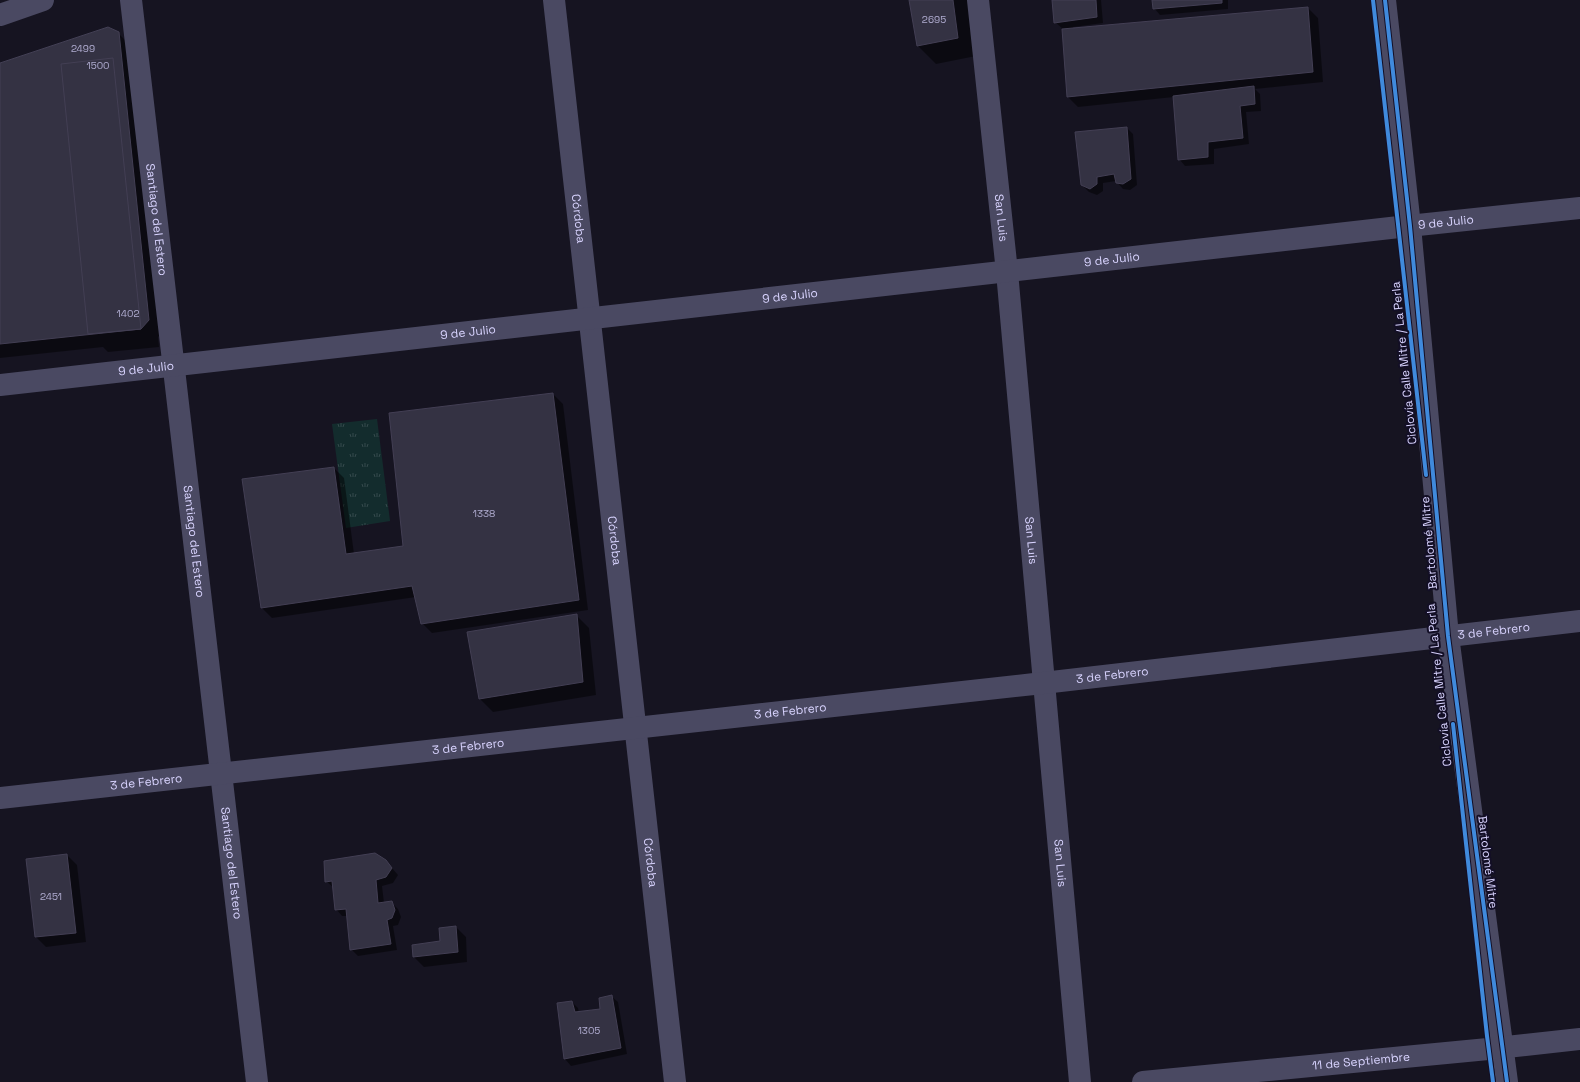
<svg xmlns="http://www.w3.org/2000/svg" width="1580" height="1082" viewBox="0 0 1580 1082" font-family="'Space Grotesk',sans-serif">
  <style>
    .grass { fill: url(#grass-tufts) }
    .shadow { fill: #0007 }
    .building { fill: #343243; stroke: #433f54 }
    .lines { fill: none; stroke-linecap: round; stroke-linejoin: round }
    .minor { stroke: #4a4962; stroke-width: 22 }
    .cycleway-casing { stroke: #130f26; stroke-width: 6 }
    .cycleway { stroke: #408adc; stroke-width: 4 }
    .labels { text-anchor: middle; stroke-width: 4; stroke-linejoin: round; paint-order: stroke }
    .number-label { font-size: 10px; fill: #b0acd0 }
    .street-label { font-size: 12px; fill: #d9d4ff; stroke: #130f26 }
  </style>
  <defs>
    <pattern id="grass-tufts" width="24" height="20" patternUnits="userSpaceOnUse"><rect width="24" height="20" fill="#132c2d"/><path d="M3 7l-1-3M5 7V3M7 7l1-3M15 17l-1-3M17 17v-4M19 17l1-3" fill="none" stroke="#354a4c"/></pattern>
  </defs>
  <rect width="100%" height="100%" fill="#161421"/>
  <!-- grass -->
  <path class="grass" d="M377,419L390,521L346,528L332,424Z"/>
  <!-- shadow -->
  <g class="shadow">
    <path d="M910,0H968L976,56L936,64L918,46Z"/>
    <path d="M1053,0H1101L1103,23L1073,27V29L1308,8L1318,18L1323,82L1255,89L1260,94L1261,111L1246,112L1249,144L1214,149V164L1185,166L1179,159L1174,97L1078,107L1068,97L1063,29L1055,22Z"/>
    <path d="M1153,0H1228V9L1160,15L1154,8Z"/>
    <path d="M118,33L132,47L162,333L158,337L159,347L108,352L103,347L0,358V64Z"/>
    <path d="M1127,128L1133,134L1137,185L1130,190L1123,189L1116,181L1103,183V191L1097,195L1089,192L1082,185Z"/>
    <path d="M553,394L563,404L588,610L432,633L422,623L416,597L272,618L262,608L334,468L344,478L354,554L404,547Z"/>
    <path d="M576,615L589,628L596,695L493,712L479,698Z"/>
    <path d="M67,855L77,865L86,942L46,947L36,937Z"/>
    <path d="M386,861L398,875L393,883L382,886L384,903L391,902L398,909L401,917L398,925L393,926L397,950L358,956L351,949L348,916H342L336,909L334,888L326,881Z"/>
    <path d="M456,927L466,937L467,962L424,967L414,957L441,942Z"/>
    <path d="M611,996L618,1002L627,1054L571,1066L565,1059L558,1004L572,1002L578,1008L579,1013L601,1010Z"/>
  </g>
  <!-- building -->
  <g class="building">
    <path d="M909,0H953L958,38L917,46Z"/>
    <path d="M1052,0H1096L1097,17L1054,23Z"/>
    <path d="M1152,0H1222V3L1153,9Z"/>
    <path d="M1308,7L1313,72L1067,97L1062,29Z"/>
    <path d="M108,27L119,32L149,320L141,329L0,344V63Z"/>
    <path d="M113,58L141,329L88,334L61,64Z"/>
    <path d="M1254,86L1255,104L1240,106L1243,138L1208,142V157L1178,160L1173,96Z"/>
    <path d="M1127,127L1131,179L1123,184L1116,183L1114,174L1097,177V184L1090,189L1081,185L1075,132Z"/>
    <path d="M553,393L579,600L421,624L412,586L261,608L242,479L334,467L346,554L403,546L389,413Z"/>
    <path d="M577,614L583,682L479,699L467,632Z"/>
    <path d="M375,853L386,860L392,868L386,877L376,880L378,903L392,901L395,910L392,918L387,920L391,944L350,950L346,909L335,910L332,881L325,882L324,861Z"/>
    <path d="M67,854L76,933L35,937L26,859Z"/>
    <path d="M456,926L458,952L413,957L412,945L440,941L439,928Z"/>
    <path d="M612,995L621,1048L564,1059L557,1003L572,1001L575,1012L600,1009L599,998Z"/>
  </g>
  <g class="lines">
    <!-- minor -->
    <g class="minor">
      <path id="s1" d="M131,0L257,1082"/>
      <path id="s2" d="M554,0L675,1082"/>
      <path id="s3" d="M978,0L1007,272L1080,1082"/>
      <path d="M1385,0L1410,226L1448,636L1507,1082"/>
      <path d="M0,15L43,0"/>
      <path id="s4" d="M0,385L1399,227L1580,208"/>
      <path id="s5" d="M0,798L1043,683L1580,621"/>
      <path id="s6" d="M1143,1082L1488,1049L1580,1039"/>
    </g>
    <defs>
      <g id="cycleway">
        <path d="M1373,0L1426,475"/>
        <path d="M1385,0L1410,226L1448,636L1507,1082"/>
        <path d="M1453,724L1487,1036L1493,1082"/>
      </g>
    </defs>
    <!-- cycleway casing -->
    <use href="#cycleway" class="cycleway-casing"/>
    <!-- cycleway -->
    <use href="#cycleway" class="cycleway"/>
  </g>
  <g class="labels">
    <!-- number labels -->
    <g class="number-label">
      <text x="934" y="23">2695</text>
      <text x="83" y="52">2499</text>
      <text x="98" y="69">1500</text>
      <text x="128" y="317">1402</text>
      <text x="484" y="517">1338</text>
      <text x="51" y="900">2451</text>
      <text x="589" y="1034">1305</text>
    </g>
    <!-- street labels -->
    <g class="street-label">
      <text dy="4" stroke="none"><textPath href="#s3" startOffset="219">San Luis</textPath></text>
      <text dy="4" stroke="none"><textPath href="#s1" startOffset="221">Santiago del Estero</textPath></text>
      <text dy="4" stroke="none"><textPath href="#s2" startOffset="220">Córdoba</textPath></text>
      <text dy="4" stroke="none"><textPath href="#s4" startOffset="1455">9 de Julio</textPath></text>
      <text dy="4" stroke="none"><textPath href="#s4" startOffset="1119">9 de Julio</textPath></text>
      <text dy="4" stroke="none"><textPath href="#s4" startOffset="795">9 de Julio</textPath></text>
      <text dy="4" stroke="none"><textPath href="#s4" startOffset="471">9 de Julio</textPath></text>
      <text transform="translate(1404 363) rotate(-96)" y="4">Ciclovía Calle Mitre / La Perla</text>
      <text dy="4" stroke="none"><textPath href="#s4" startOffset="147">9 de Julio</textPath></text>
      <text dy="4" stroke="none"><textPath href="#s1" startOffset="545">Santiago del Estero</textPath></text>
      <text dy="4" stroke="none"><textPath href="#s2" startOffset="544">Córdoba</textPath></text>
      <text dy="4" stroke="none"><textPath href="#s3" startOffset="543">San Luis</textPath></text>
      <text transform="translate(1429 543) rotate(-95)" y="4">Bartolomé Mitre</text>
      <text dy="4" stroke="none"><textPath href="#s5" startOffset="1503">3 de Febrero</textPath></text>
      <text dy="4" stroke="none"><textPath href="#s5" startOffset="1119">3 de Febrero</textPath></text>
      <text transform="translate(1439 685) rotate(-96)" y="4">Ciclovía Calle Mitre / La Perla</text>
      <text dy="4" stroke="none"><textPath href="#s5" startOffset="795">3 de Febrero</textPath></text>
      <text dy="4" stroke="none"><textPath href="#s5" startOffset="471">3 de Febrero</textPath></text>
      <text dy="4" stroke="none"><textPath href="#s5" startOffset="147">3 de Febrero</textPath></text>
      <text transform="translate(1488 862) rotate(83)" y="4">Bartolomé Mitre</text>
      <text dy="4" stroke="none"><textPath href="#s1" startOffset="869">Santiago del Estero</textPath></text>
      <text dy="4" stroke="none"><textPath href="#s2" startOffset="868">Córdoba</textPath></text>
      <text dy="4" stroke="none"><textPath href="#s3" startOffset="867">San Luis</textPath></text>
      <text dy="4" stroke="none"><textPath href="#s6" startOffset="219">11 de Septiembre</textPath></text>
    </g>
  </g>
</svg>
